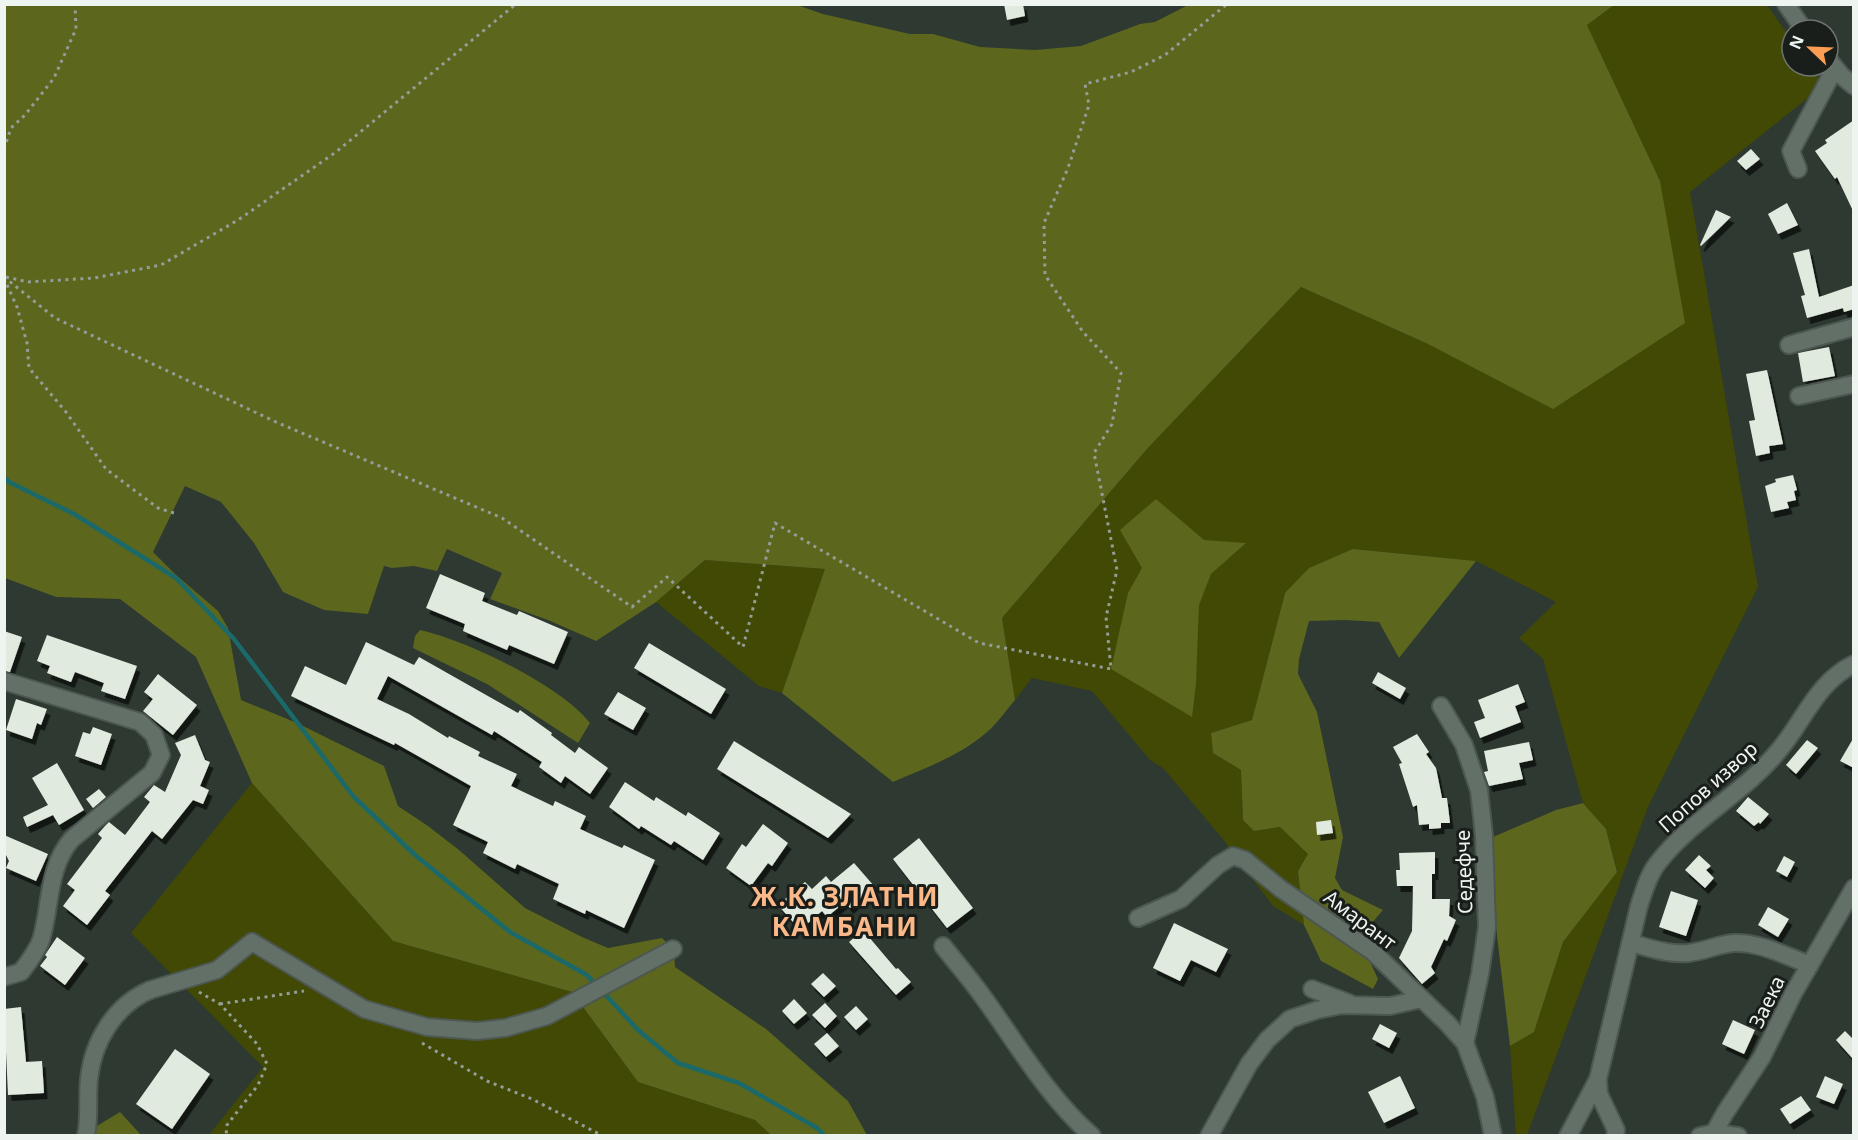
<svg xmlns="http://www.w3.org/2000/svg" width="1858" height="1140" viewBox="0 0 1858 1140" font-family="'Noto Sans',sans-serif">
  <style>
    .green { fill: #414905 }
    .forest { fill: #5c661d }
    .lines { fill: none; stroke-linecap: round; stroke-linejoin: round }
    .stream { stroke: #1c696a; stroke-width: 4.5 }
    .building { fill: #e1eade; filter: url(#shadow) }
    .minor-casing { stroke: #4d5751; stroke-width: 20 }
    .path { stroke: #949d97; stroke-width: 3; stroke-dasharray: 3 4.5; stroke-linecap: butt }
    .minor { stroke: #637068; stroke-width: 16 }
    .labels { text-anchor: middle; stroke-width: 6; stroke-linejoin: round; paint-order: stroke }
    .street-label { font-size: 20px; fill: #eef5f0; stroke: #191e1b }
    .district-label { font-size: 26px; font-weight: bold; letter-spacing: 1.5px; fill: #fbb888; stroke: #191e1b }
  </style>
  <defs>
    <filter id="shadow"><feDropShadow dx="3.5" dy="6" stdDeviation="0" flood-color="#0009"/></filter>
  </defs>
  <rect width="100%" height="100%" fill="#2d3931"/>
  <!-- green -->
  <g class="green">
    <path d="M1614,5H1767L1792,41V66H1810L1823,86L1690,192L1758,587L1648,807L1527,1135H1516L1510,1046L1534,1032L1563,942L1617,871L1606,829L1583,803L1543,659L1519,638L1556,602L1476,561L1353,549L1285,593L1252,720L1211,733L1213,753L1241,770L1243,820L1254,831L1280,827L1308,854L1298,871L1304,925L1273,906L1222,838L1163,768L1150,760L1092,691L1032,678L1015,700L1002,618L1147,449L1301,287L1428,344L1660,181L1587,25Z"/>
    <path d="M705,560L826,569L782,693L759,686L656,602Z"/>
    <path d="M252,783L393,941L572,992L638,1082L755,1120L771,1135H209L263,1067L131,933Z"/>
  </g>
  <!-- forest -->
  <g class="forest">
    <path d="M794,4L823,14L910,34H933L980,47L1035,50L1081,46L1140,24L1155,22L1188,5H1614L1587,25L1660,181L1685,323L1553,409L1428,344L1301,287L1147,449L1002,618L1015,700C1006,710 998,723 987,732C960,756 925,768 893,782L782,693L825,569L705,560L656,602L596,641L548,620L490,599L502,573L447,549L437,571L414,566L392,568L384,566L368,614L324,610L283,592L254,543L221,502L185,486L153,552L175,574L218,611L228,628L241,700L297,723L384,766L398,806L428,826L459,850L525,908L582,937L608,948L662,938L674,950L675,967L766,1029L848,1101L867,1135H771L755,1120L638,1082L572,992L393,941L252,783L196,657L120,599L56,597L5,578L4,5Z"/>
    <path d="M1156,499L1204,540L1246,543L1211,574L1199,605L1196,683L1192,717L1111,669L1128,593L1142,568L1120,530Z"/>
    <path d="M1353,549L1476,561L1399,658L1379,622L1345,620L1309,621L1299,659L1298,674L1317,712L1343,837L1335,878L1342,890L1383,910L1359,938L1378,979L1373,989L1321,961L1304,925L1298,871L1308,854L1280,827L1254,831L1243,820L1241,770L1213,753L1211,733L1252,720L1285,593L1309,568Z"/>
    <path d="M420,630C466,640 562,686 590,723L578,743L487,684L413,648L415,636Z"/>
    <path d="M1583,803L1606,829L1617,872L1563,942L1534,1032L1510,1046L1497,936L1493,837L1556,810Z"/>
    <path d="M120,1112L141,1135L86,1136L87,1132Z"/>
  </g>
  <g class="lines">
    <!-- stream -->
    <g class="stream">
      <path d="M4,477L9,482L74,514L176,578L234,639L353,796L415,855L510,932L587,975L596,985"/>
      <path d="M602,991L638,1030L678,1063L739,1083L817,1128L825,1136"/>
    </g>
  </g>
  <!-- building -->
  <g class="building">
    <path d="M1004,4H1023L1025,16L1007,20Z"/>
    <path d="M1854,120V213L1837,177L1835,179L1815,151L1827,143L1825,140Z"/>
    <path d="M1751,149L1760,159L1746,170L1737,161Z"/>
    <path d="M1787,203L1798,225L1778,234L1768,214Z"/>
    <path d="M1716,210L1731,217L1701,246L1700,245Z"/>
    <path d="M1809,249L1819,297L1854,285V309L1844,312L1843,308L1807,318L1801,296L1805,295L1793,253Z"/>
    <path d="M1829,347L1835,376L1803,382L1798,353Z"/>
    <path d="M1767,370L1783,444L1769,446L1770,453L1756,456L1749,421L1755,420L1746,374Z"/>
    <path d="M1793,475L1797,490L1794,491L1796,500L1787,502L1789,508L1771,512L1765,486L1776,482L1775,479Z"/>
    <path d="M440,574L485,593L482,601L517,615L519,611L568,632L554,664L509,645L507,650L463,631L465,624L426,608Z"/>
    <path d="M4,631L22,637L10,672L4,671Z"/>
    <path d="M47,635L137,666L125,699L101,691L104,683L75,672L71,682L47,673L50,666L37,661Z"/>
    <path d="M366,642L414,665L419,657L518,713L520,710L552,733L551,735L575,753L579,747L608,768L590,794L565,776L561,783L539,767L542,762L494,731L492,735L388,676L377,699L409,714L448,738L449,736L480,752L478,756L517,774L511,786L553,806L555,801L586,816L580,829L622,848L624,845L655,860L624,928L586,910L585,914L553,899L559,884L517,864L515,869L483,853L488,842L453,825L471,786L395,743L394,745L291,696L305,666L346,685Z"/>
    <path d="M649,643L726,689L711,714L634,668Z"/>
    <path d="M1378,672L1406,688L1400,699L1372,683Z"/>
    <path d="M158,674L197,705L173,735L143,711L153,699L144,692Z"/>
    <path d="M1518,684L1525,702L1515,706L1521,722L1480,738L1474,722L1485,718L1478,700Z"/>
    <path d="M618,692L646,708L633,730L604,714Z"/>
    <path d="M16,699L47,709L41,725L37,723L32,739L6,730Z"/>
    <path d="M93,727L112,734L101,765L75,756L83,732L90,734Z"/>
    <path d="M1417,734L1429,752L1426,754L1436,768L1442,798H1447L1450,823H1441V828L1429,829V824L1419,825L1417,805L1413,807L1399,764L1402,763L1393,747Z"/>
    <path d="M195,735L205,760L210,762L200,786L209,790L203,804L193,800L162,839L152,831L105,891L110,895L87,925L63,906L75,890L67,884L102,838L98,834L105,826L109,822L125,835L150,802L144,797L154,785L165,792L181,755L175,743Z"/>
    <path d="M1854,737V768L1840,761Z"/>
    <path d="M1807,740L1818,748L1796,774L1786,765Z"/>
    <path d="M734,741L851,814L828,838L717,769Z"/>
    <path d="M1529,742L1533,760L1519,763L1523,779L1489,786L1484,772L1488,771L1484,751Z"/>
    <path d="M57,763L84,810L59,825L53,815L27,827L23,817L48,805L32,778Z"/>
    <path d="M625,782L654,801L656,797L686,816L688,812L720,833L703,860L674,841L671,845L641,826L639,829L609,807Z"/>
    <path d="M99,789L106,797L93,808L86,799Z"/>
    <path d="M1748,797L1769,814L1760,824L1759,822L1754,826L1736,811Z"/>
    <path d="M1331,820L1333,833L1317,835L1316,822Z"/>
    <path d="M763,824L788,843L772,866L768,863L751,886L726,868L742,844L746,847Z"/>
    <path d="M4,835L48,854L36,881L6,868L9,861L4,851Z"/>
    <path d="M919,838L973,908L947,928L893,859Z"/>
    <path d="M1435,852V874H1432V899H1450L1449,916L1456,920L1447,941L1444,939L1431,967L1435,973L1422,984L1399,958L1412,931L1413,886H1397L1396,870H1400L1399,853Z"/>
    <path d="M1699,855L1711,866L1706,870L1714,878L1705,888L1685,870Z"/>
    <path d="M1784,856L1795,862L1787,877L1776,871Z"/>
    <path d="M854,863L874,886L850,908L845,902L827,917L822,911L800,930L778,905L805,882L812,889L826,876L831,882Z"/>
    <path d="M1671,891L1698,900L1686,936L1659,927Z"/>
    <path d="M1768,907L1789,919L1778,937L1758,925Z"/>
    <path d="M1174,923L1228,949L1216,972L1191,960L1180,981L1153,968Z"/>
    <path d="M863,930L896,969L898,968L911,982L896,995L849,942Z"/>
    <path d="M57,937L85,958L65,985L40,966L47,957L45,955Z"/>
    <path d="M823,973L836,986L824,997L811,984Z"/>
    <path d="M794,999L807,1013L794,1024L782,1011Z"/>
    <path d="M825,1003L837,1016L825,1028L812,1015Z"/>
    <path d="M856,1006L868,1019L856,1030L844,1017Z"/>
    <path d="M21,1007L26,1062L42,1061L44,1093L8,1095L4,1009Z"/>
    <path d="M1733,1020L1755,1030L1744,1054L1722,1044Z"/>
    <path d="M1380,1024L1397,1033L1389,1048L1372,1039Z"/>
    <path d="M1845,1031L1854,1040V1060L1836,1040Z"/>
    <path d="M827,1033L839,1046L826,1057L814,1044Z"/>
    <path d="M175,1049L210,1074L172,1129L136,1104Z"/>
    <path d="M1400,1076L1415,1108L1384,1123L1368,1092Z"/>
    <path d="M1825,1076L1843,1084L1834,1104L1816,1097Z"/>
    <path d="M1801,1096L1811,1110L1790,1124L1780,1109Z"/>
  </g>
  <g class="lines">
    <defs>
      <g id="minor">
        <path d="M1786,4L1804,30"/>
        <path d="M1828,59L1842,76L1854,86"/>
        <path d="M1798,169L1791,151L1835,68"/>
        <path d="M1789,345L1854,327"/>
        <path d="M1799,396L1854,384"/>
        <path d="M4,681L140,722L154,735L161,755L152,773L72,839C47,867 51,907 41,940C37,951 28,963 21,972L4,977"/>
        <path d="M1441,706L1464,745L1479,790L1484,836L1487,927L1480,974L1465,1043"/>
        <path d="M1138,918L1181,899L1218,865L1233,856L1245,860L1281,889L1373,952L1447,1023L1465,1043L1485,1097L1493,1136"/>
        <path d="M1631,943C1650,948 1669,955 1689,953C1705,951 1719,944 1734,943C1760,942 1786,956 1810,965"/>
        <path d="M943,946C957,964 973,982 986,1001C1019,1047 1048,1097 1092,1136"/>
        <path d="M1312,989L1349,1003"/>
        <path d="M150,990L217,970L252,942L364,1009L427,1027L477,1031L505,1028L547,1016L673,949"/>
        <path d="M1714,1133L1725,1113L1762,1057L1793,994L1854,888"/>
        <path d="M86,1136C90,1117 87,1097 89,1079C93,1041 115,1005 150,990"/>
        <path d="M1209,1136L1249,1064L1267,1040L1290,1019L1317,1010L1342,1005L1390,1006L1421,999"/>
        <path d="M1568,1136L1598,1079"/>
        <path d="M1615,1136L1616,1130L1599,1094L1598,1079L1639,906C1644,891 1648,876 1657,864C1692,818 1743,795 1780,749C1804,720 1818,681 1854,664"/>
        <path d="M1700,1136L1714,1133L1738,1136"/>
      </g>
    </defs>
    <!-- minor casing -->
    <use href="#minor" class="minor-casing"/>
    <!-- path -->
    <g class="path">
      <path d="M4,149L11,128L25,115L54,78L76,29L75,4"/>
      <path d="M4,277L55,318L276,422L502,518L632,607L667,577L743,647L775,523L979,643L1111,669L1106,617L1117,570L1094,453L1112,424L1121,373L1083,332L1045,275L1044,223L1068,168L1089,105L1085,84L1131,72L1165,55L1227,4"/>
      <path d="M6,277L28,282L94,278L161,265L238,220L336,152L516,4"/>
      <path d="M4,278L17,307L27,343L29,368L66,412L106,469L158,508L174,513"/>
      <path d="M199,992L220,1004L257,1044L267,1064L258,1085L227,1125L226,1136"/>
      <path d="M220,1004L304,991"/>
      <path d="M422,1043L487,1081L532,1099L603,1136"/>
    </g>
    <!-- minor -->
    <use href="#minor" class="minor"/>
  </g>
  <g class="labels">
    <!-- street labels -->
    <g class="street-label">
      <text transform="translate(1708 787) rotate(-42)" y="7">Попов извор</text>
      <text transform="translate(1464 872) rotate(-92)" y="7">Седефче</text>
      <text transform="translate(1360 920) rotate(37)" y="7">Амарант</text>
      <text transform="translate(1767 1002) rotate(-64)" y="7">Заека</text>
    </g>
    <!-- district labels -->
    <g class="district-label">
      <text x="845" y="906">Ж.К. ЗЛАТНИ<tspan x="845" dy="30">КАМБАНИ</tspan></text>
    </g>
  </g>
  <!-- border -->
  <rect width="1858" height="1140" fill="none" stroke="#eef5f0" stroke-width="12"/>
  <!-- north arrow -->
  <g transform="translate(1810 48) rotate(293)"><circle r="28" fill="#191e1b" stroke="#6e7470" stroke-width="1.5"/>
  <path d="M0-4.5L10 22L0 15L-10 22Z" fill="#fc9d53"/>
  <text y="-9" font-size="16" font-weight="bold" text-anchor="middle" fill="#eef5f0">N</text>
  </g>
</svg>
